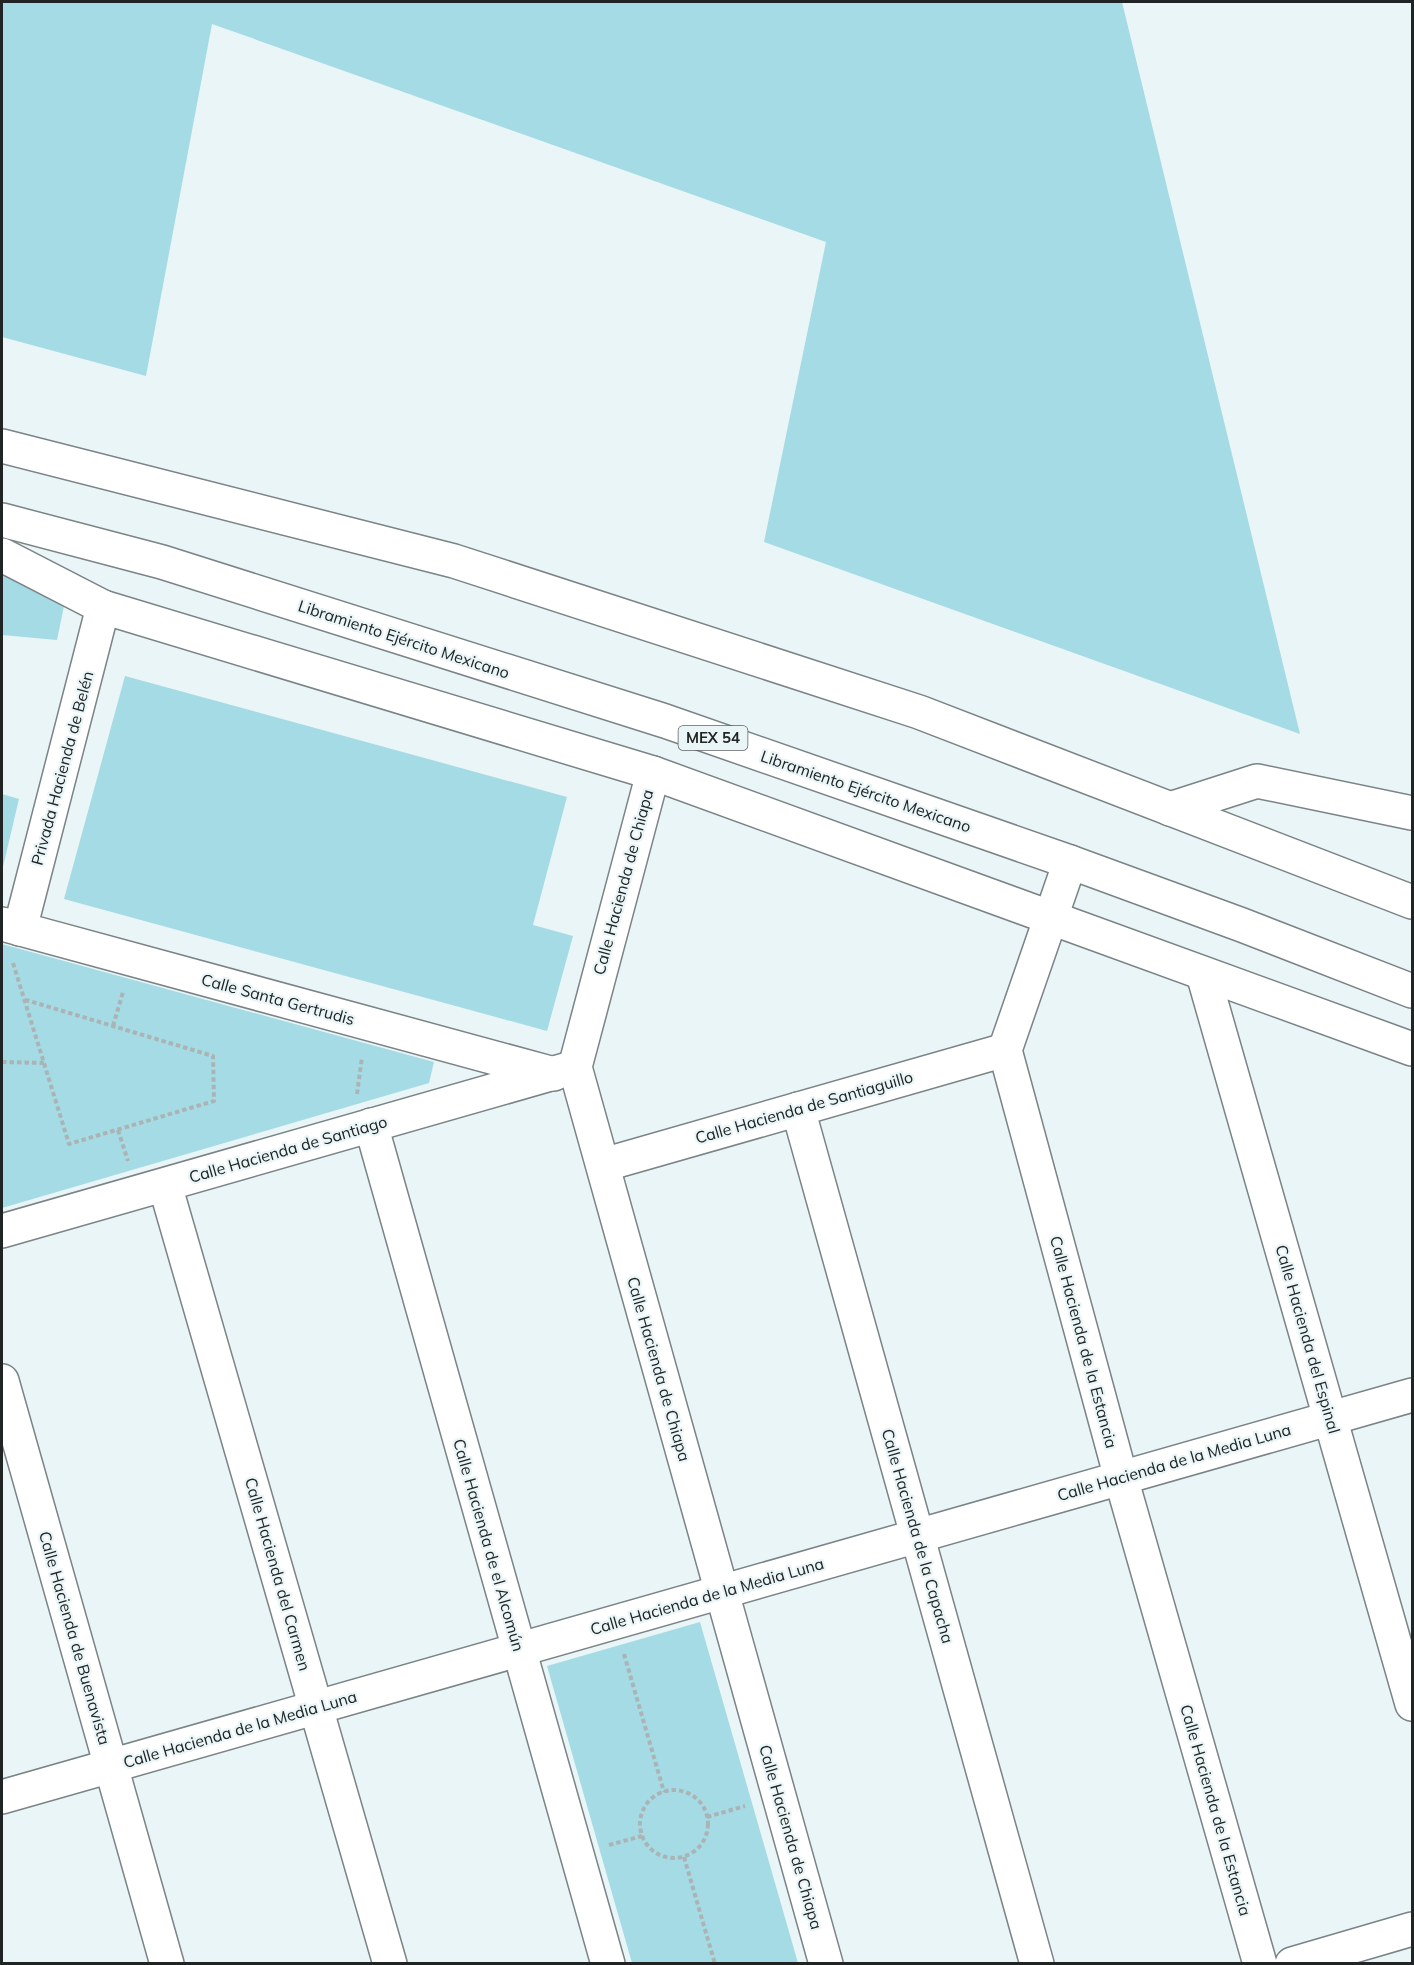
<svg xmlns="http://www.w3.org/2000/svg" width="1414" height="1965" viewBox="0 0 1414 1965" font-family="Mulish,sans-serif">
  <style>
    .green { fill: #a5dbe5 }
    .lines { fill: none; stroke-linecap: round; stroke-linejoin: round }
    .minor-casing { stroke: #7a8385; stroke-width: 36 }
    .highway-casing { stroke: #7a8385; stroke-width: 36 }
    .path { stroke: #abb4b5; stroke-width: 4; stroke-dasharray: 4.5 3; stroke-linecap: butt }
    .minor { stroke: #fff; stroke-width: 33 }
    .highway { stroke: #fff; stroke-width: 33 }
    .labels { text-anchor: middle; stroke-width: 4.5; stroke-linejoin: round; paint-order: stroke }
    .shield { fill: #eaf5f7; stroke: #5d6363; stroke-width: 1.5 }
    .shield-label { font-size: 15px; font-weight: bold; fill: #202424 }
    .street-label { font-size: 16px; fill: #202424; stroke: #eaf5f7 }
  </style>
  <rect width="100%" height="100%" fill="#eaf5f7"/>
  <!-- green -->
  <g class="green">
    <path d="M2,2H1122L1300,734L764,542L826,242L212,24L146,376L2,337Z"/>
    <path d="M2,558L70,577L57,640L2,635Z"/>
    <path d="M125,676L567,797L533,925L573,936L547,1031L64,899Z"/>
    <path d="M2,794L19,799L2,871Z"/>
    <path d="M2,944L434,1062L429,1083L2,1208Z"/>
    <path d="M700,1622L798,1963H632L547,1666Z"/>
  </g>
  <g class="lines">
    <defs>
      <g id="minor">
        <path d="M653,773L575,1067L826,1964"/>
        <path d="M1170,809L1257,781L1412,813"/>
        <path d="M1070,862L1005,1050L1121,1478L1260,1964"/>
        <path d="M2,924L554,1074"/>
        <path d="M20,929L103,607"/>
        <path d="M1203,974L1412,1704"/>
        <path d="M798,1109L1037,1964"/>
        <path d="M371,1125L608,1964"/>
        <path d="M603,1165L1005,1050"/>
        <path d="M165,1185L390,1964"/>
        <path d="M2,1231L575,1067"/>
        <path d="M2,1381L167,1964"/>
        <path d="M2,1797L1412,1395"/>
        <path d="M1292,1964L1412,1929"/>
      </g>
      <g id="highway">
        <path d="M2,446L454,561L919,712L1412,902"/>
        <path d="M2,520L162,562L665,721L1070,862L1242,925L1412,991"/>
        <path d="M2,555L103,607L653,773L1412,1049"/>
      </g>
    </defs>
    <!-- minor casing -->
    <use href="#minor" class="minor-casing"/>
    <!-- highway casing -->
    <use href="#highway" class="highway-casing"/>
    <!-- path -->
    <g class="path">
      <path d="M13,963L69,1144L214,1101L213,1056L26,1000"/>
      <path d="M113,1026L123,992"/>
      <path d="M2,1062L44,1063"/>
      <path d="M357,1094L362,1057"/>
      <path d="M118,1130L128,1161"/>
      <path d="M624,1654L664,1792"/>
      <circle cx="674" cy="1824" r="34"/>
      <path d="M707,1817L745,1806"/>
      <path d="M609,1845L642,1836"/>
      <path d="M684,1857L715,1964"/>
    </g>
    <!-- minor -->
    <use href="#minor" class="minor"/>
    <!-- highway -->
    <use href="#highway" class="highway"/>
  </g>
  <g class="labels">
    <!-- shield labels -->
    <rect class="shield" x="678.5" y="726" width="69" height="24" rx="4.5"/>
    <g class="shield-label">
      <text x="713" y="743">MEX 54</text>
    </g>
    <!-- street labels -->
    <g class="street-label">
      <text transform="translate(404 639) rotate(18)" y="6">Libramiento Ejército Mexicano</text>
      <text transform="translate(62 768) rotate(-75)" y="6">Privada Hacienda de Belén</text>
      <text transform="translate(866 791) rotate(19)" y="6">Libramiento Ejército Mexicano</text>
      <text transform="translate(623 882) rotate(-75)" y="6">Calle Hacienda de Chiapa</text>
      <text transform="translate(278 999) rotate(15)" y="6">Calle Santa Gertrudis</text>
      <text transform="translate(804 1107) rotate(-16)" y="6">Calle Hacienda de Santiaguillo</text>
      <text transform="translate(288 1149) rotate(-16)" y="6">Calle Hacienda de Santiago</text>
      <text transform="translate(1308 1339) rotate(74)" y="6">Calle Hacienda del Espinal</text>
      <text transform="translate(1084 1342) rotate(75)" y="6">Calle Hacienda de la Estancia</text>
      <text transform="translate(659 1369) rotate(74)" y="6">Calle Hacienda de Chiapa</text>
      <text transform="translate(1174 1462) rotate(-16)" y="6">Calle Hacienda de la Media Luna</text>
      <text transform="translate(918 1536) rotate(74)" y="6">Calle Hacienda de la Capacha</text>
      <text transform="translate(489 1545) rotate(74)" y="6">Calle Hacienda de el Alcomún</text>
      <text transform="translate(278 1574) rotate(74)" y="6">Calle Hacienda del Carmen</text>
      <text transform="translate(707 1596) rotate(-16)" y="6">Calle Hacienda de la Media Luna</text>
      <text transform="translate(75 1638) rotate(74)" y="6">Calle Hacienda de Buenavista</text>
      <text transform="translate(240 1729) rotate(-16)" y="6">Calle Hacienda de la Media Luna</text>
      <text transform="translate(1216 1810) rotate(74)" y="6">Calle Hacienda de la Estancia</text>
      <text transform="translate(791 1837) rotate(74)" y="6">Calle Hacienda de Chiapa</text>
    </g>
  </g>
  <!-- border -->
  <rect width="1414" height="1965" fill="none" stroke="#202424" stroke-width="6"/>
</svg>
